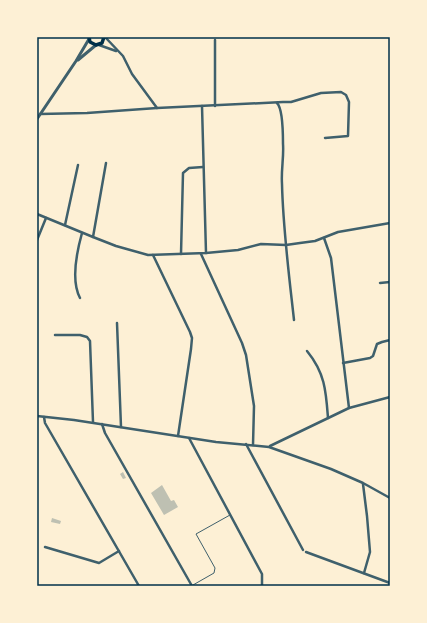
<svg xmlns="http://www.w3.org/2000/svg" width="427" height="623" viewBox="0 0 427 623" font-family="'Exo 2',sans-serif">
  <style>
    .building { fill: #bec0b2 }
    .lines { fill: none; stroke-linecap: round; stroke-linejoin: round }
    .service { stroke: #3f606c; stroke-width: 1 }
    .minor { stroke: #3f606c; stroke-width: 2.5 }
    .tertiary { stroke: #3f606c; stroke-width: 3 }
    .secondary { stroke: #003049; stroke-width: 3.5 }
    .neatline { fill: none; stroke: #003049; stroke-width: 1.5 }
  </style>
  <rect width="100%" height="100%" fill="#fdf0d5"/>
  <!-- building -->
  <g class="building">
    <path d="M123,472L126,478L123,479L120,474Z"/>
    <path d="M162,485L171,501L174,500L178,507L164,515L151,493Z"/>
    <path d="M52,518L61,521L60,524L51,522Z"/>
  </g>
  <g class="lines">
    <!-- service -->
    <path class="service" d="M193,585L214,573L215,568L196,534L230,515"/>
    <!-- minor -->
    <g class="minor">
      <path d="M105,37L123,56L132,74L157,108"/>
      <path d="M99,45L116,51"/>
      <path d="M277,103C283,109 283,134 283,144C284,157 281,170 282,184C283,229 289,275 294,320"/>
      <path d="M202,106L206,253"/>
      <path d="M215,106V40"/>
      <path d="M40,114L87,113L157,108L283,102H291L321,93L341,92L346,95L349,102L348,136L325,138"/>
      <path d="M37,214L93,237L116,246L148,255L206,253L238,250L261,244L286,245L300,243L315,241L338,232L390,223"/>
      <path d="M65,225L78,165"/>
      <path d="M93,237L106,163"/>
      <path d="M324,238L331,258L349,408"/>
      <path d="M37,240L46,218"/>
      <path d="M181,254L183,173L189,168L203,167"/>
      <path d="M201,254L242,343L246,355L254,406L253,445"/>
      <path d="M153,255L190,332L192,338L191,349L178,436"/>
      <path d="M380,283L390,282"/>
      <path d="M80,298C71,281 77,251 82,233"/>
      <path d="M117,323L121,427"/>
      <path d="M55,335H80L87,337L90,341L93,422"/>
      <path d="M307,351C325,373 326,391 328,418"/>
      <path d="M343,363L370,358L373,356L377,344L382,342L390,340"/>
      <path d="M37,416L74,420L216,442L269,447L331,469L363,483L390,498"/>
      <path d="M44,417L45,423L139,586"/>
      <path d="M102,424L105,433L192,586"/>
      <path d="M189,438L262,574V586"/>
      <path d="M246,444L303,550"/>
      <path d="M270,446L349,408L390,397"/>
      <path d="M363,484L367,516L370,552L364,573"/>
      <path d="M45,547L99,563L119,551"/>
      <path d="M306,552L390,583"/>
    </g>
    <!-- tertiary -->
    <g class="tertiary">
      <path d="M78,60L96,45"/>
      <path d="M37,119L76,61L89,39"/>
    </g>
    <!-- secondary -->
    <path class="secondary" d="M89,37L90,42L96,45L102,43L104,37"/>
  </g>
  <!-- border -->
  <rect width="427" height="623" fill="none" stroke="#fdf0d5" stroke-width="76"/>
  <rect x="38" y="38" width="351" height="547" class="neatline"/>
</svg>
